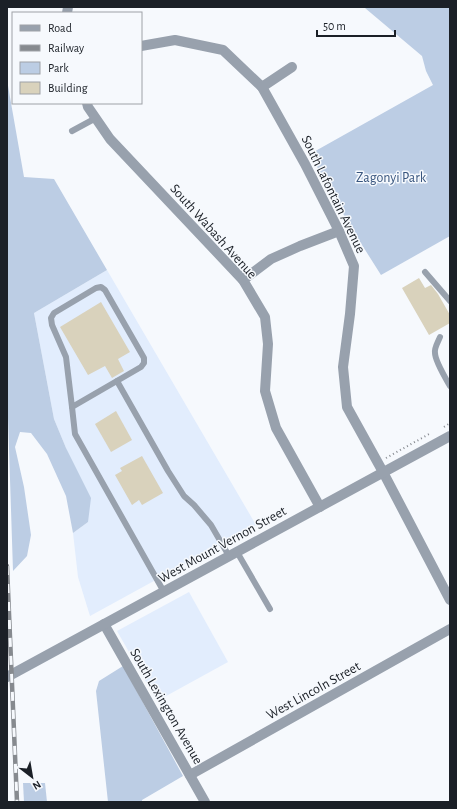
<svg xmlns="http://www.w3.org/2000/svg" width="457" height="809" viewBox="0 0 457 809" font-family="'Alegreya Sans',sans-serif">
  <style>
    .built { fill: #e2edfd }
    .green { fill: #bccde4 }
    .building { fill: #d9d2bc }
    .lines { fill: none; stroke-linecap: round; stroke-linejoin: round }
    .path { stroke: #868a90; stroke-width: 2; stroke-dasharray: 1 3; stroke-linecap: butt }
    .service { stroke: #98a1ad; stroke-width: 6 }
    .minor { stroke: #98a1ad; stroke-width: 10 }
    .tertiary { stroke: #98a1ad; stroke-width: 10 }
    .rail-casing { stroke: #868a8f; stroke-width: 4.5 }
    .rail { stroke: #f6f9fd; stroke-width: 3; stroke-dasharray: 9; stroke-linecap: butt }
    .labels { text-anchor: middle; stroke-width: 3; stroke-linejoin: round; paint-order: stroke }
    .park-label { font-size: 14px; fill: #38557e; stroke: #f6f9fd }
    .street-label { font-size: 14px; fill: #1b2027; stroke: #f6f9fd }
  </style>
  <rect width="100%" height="100%" fill="#f6f9fd"/>
  <!-- built -->
  <g class="built">
    <path d="M107,270L256,525L90,616L78,577L73,533L88,522L66,448L54,419L34,313Z"/>
    <path d="M189,592L228,662L157,701L117,631Z"/>
  </g>
  <!-- green -->
  <g class="green">
    <path d="M360,7H450V236L381,275L350,226L310,154L433,85L426,71L422,56L365,8Z"/>
    <path d="M7,80L24,177L54,179L107,270L34,313L54,419L66,448L91,498L88,522L73,533L66,496L47,454L31,433L20,432L15,447L24,487L31,535L27,556L13,571L7,387Z"/>
    <path d="M123,666L183,776L142,800V802H108L96,691L99,681Z"/>
    <path d="M23,783H45L47,802H24Z"/>
  </g>
  <!-- building -->
  <g class="building">
    <path d="M419,278L425,288L431,285L438,294L450,315V323L429,335L402,288Z"/>
    <path d="M101,302L130,352L118,359L124,371L112,378L105,366L88,375L60,327Z"/>
    <path d="M116,411L132,440L111,452L95,424Z"/>
    <path d="M142,456L163,493L142,505L139,500L132,505L115,475L122,471L120,468Z"/>
  </g>
  <g class="lines">
    <!-- path -->
    <g class="path">
      <path d="M444,427L450,423"/>
      <path d="M386,458L431,433"/>
    </g>
    <!-- service -->
    <g class="service">
      <path d="M72,131L96,118"/>
      <path d="M425,272L450,301"/>
      <path d="M101,287L105,290L144,358V363L141,367L72,407L66,357L52,325L51,318L54,313L96,288Z"/>
      <path d="M440,337C438,342 434,348 435,353C435,361 446,379 450,386"/>
      <path d="M117,381L168,471L184,496L194,505L211,525L229,556"/>
      <path d="M72,407L75,434L164,592"/>
      <path d="M237,552L270,609"/>
    </g>
    <!-- minor -->
    <g class="minor">
      <path d="M67,13L68,7"/>
      <path d="M141,46L175,40L223,50L262,87L305,164L339,231L354,266L350,314L343,367L347,407L383,472L450,600"/>
      <path d="M262,87L292,67"/>
      <path d="M87,103L88,107L110,139L243,280L265,317L268,344L265,391L276,428L320,507"/>
      <path d="M243,280L271,259L300,246L339,231"/>
      <path d="M104,624L205,802"/>
      <path d="M190,775L450,629"/>
    </g>
    <!-- tertiary -->
    <path class="tertiary" d="M7,677L450,436"/>
    <defs>
      <path id="rail" d="M7,566L17,802"/>
    </defs>
    <!-- rail casing -->
    <use href="#rail" class="rail-casing"/>
    <!-- rail -->
    <use href="#rail" class="rail"/>
  </g>
  <g class="labels">
    <!-- park labels -->
    <g class="park-label">
      <text x="391" y="182">Zagonyi Park</text>
    </g>
    <!-- street labels -->
    <g class="street-label">
      <text transform="translate(334 194) rotate(64)" y="5">South Lafontain Avenue</text>
      <text transform="translate(214 231) rotate(48)" y="5">South Wabash Avenue</text>
      <text transform="translate(222 544) rotate(-29)" y="5">West Mount Vernon Street</text>
      <text transform="translate(313 690) rotate(-29)" y="5">West Lincoln Street</text>
      <text transform="translate(167 706) rotate(60)" y="5">South Lexington Avenue</text>
    </g>
  </g>
  <!-- border -->
  <rect width="457" height="809" fill="none" stroke="#1b2027" stroke-width="16"/>
  <!-- legend -->
  <rect x="12" y="12" width="130" height="92" fill="#f6f9fd" stroke="#9ea2a7"/>
  <rect x="20" y="25" width="20" height="6" fill="#98a1ad" stroke="#9ea2a7"/>
  <text x="48" y="32" font-size="12" fill="#1b2027">Road</text>
  <rect x="20" y="45" width="20" height="6" fill="#868a8f" stroke="#9ea2a7"/>
  <text x="48" y="52" font-size="12" fill="#1b2027">Railway</text>
  <rect x="20" y="62" width="20" height="12" fill="#bccde4" stroke="#9ea2a7"/>
  <text x="48" y="72" font-size="12" fill="#1b2027">Park</text>
  <rect x="20" y="82" width="20" height="12" fill="#d9d2bc" stroke="#9ea2a7"/>
  <text x="48" y="92" font-size="12" fill="#1b2027">Building</text>
  <!-- north arrow -->
  <g transform="translate(32 777) rotate(149)" stroke="#f6f9fd" stroke-width="3" paint-order="stroke">
  <path d="M0-3L7 15L0 10L-7 15Z" fill="#1b2027"/>
  <text y="-6" font-size="11" font-weight="bold" text-anchor="middle" fill="#1b2027">N</text>
  </g>
  <!-- scale -->
  <path d="M317 30v6h78v-6" fill="none" stroke="#1b2027" stroke-width="2"/>
  <text x="323" y="30" font-size="12" fill="#1b2027" stroke="#f6f9fd" stroke-width="3" paint-order="stroke">50 m</text>
</svg>
